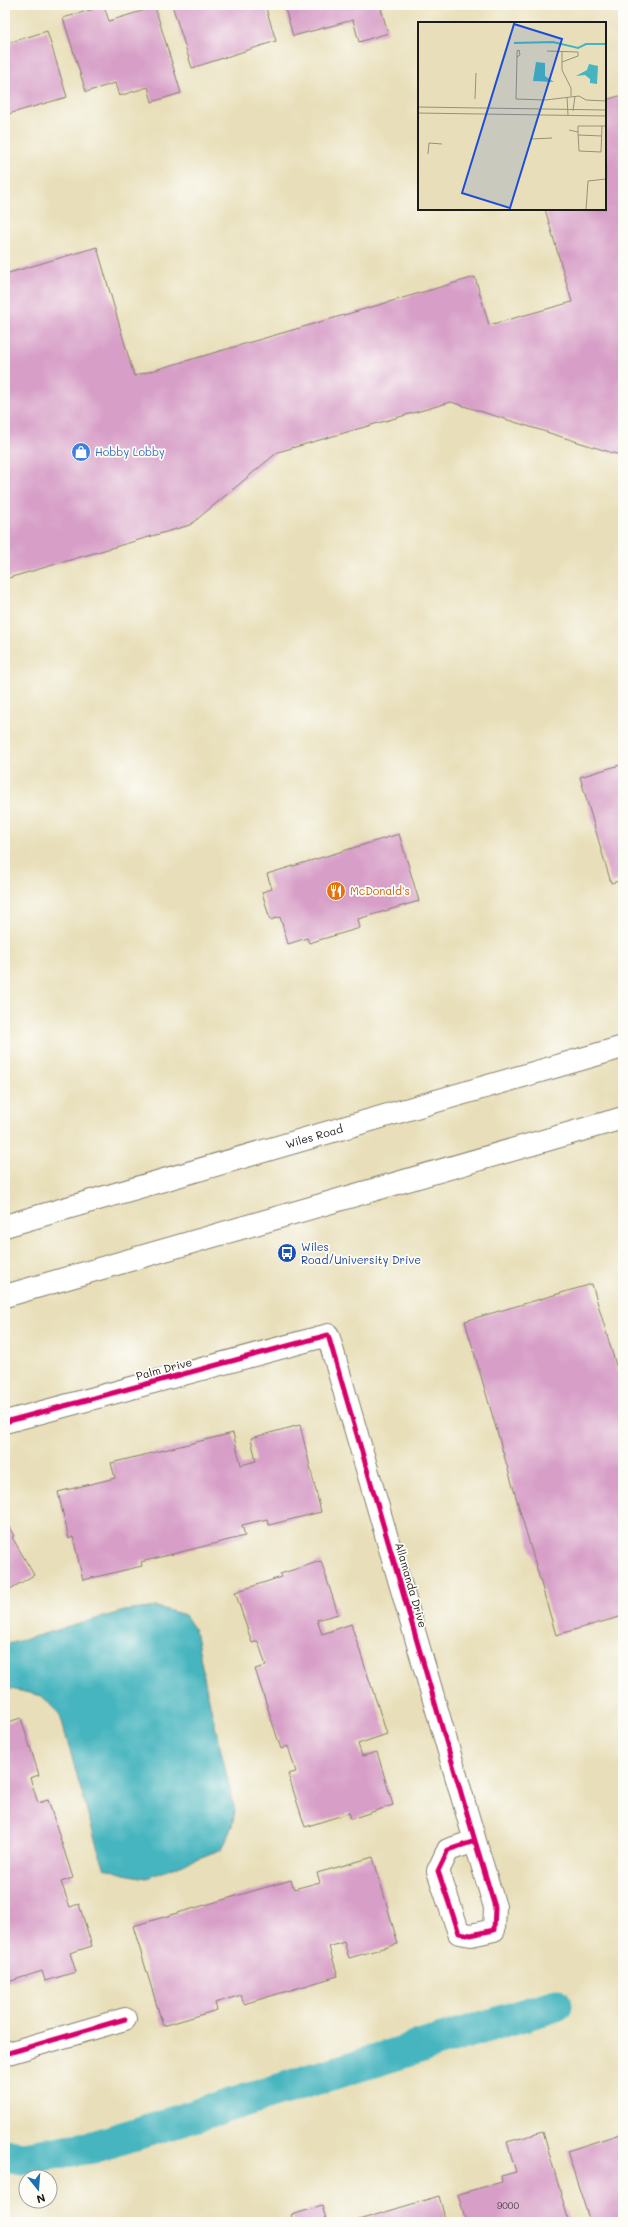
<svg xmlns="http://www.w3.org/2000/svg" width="628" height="2227" viewBox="0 0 628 2227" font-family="Mali,sans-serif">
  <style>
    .water { fill: #46b5bf; stroke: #31686e }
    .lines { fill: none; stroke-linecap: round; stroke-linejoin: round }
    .canal { stroke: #46b5bf; stroke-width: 33 }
    .building { fill: #d79ec7 }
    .street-casing { stroke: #827e6b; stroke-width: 24 }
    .secondary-casing { stroke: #827e6b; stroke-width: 24 }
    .street { stroke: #fff; stroke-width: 22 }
    .secondary { stroke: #fff; stroke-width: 22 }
    .cycleway-casing { stroke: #fdfcf7; stroke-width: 8 }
    .cycleway { stroke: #d6006c; stroke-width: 5 }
    .labels { text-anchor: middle; stroke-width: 3.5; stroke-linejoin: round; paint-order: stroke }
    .number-label { font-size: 9px; fill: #4b3c47 }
    .shop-label { font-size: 11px; fill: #366cbe; stroke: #fdfcf7; text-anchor: start }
    .food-label { font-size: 11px; fill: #c56008; stroke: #fdfcf7; text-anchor: start }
    .street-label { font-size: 11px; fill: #1c1c1c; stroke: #fdfcf7 }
    .transit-label { font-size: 11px; fill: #164399; stroke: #fdfcf7; text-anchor: start }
    .inset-river { fill: none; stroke: #46b5bf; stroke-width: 2 }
    .inset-road { fill: none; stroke: #96917b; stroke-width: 1 }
    .view { fill: #1d4ed8; fill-opacity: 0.15; stroke: #1d4ed8; stroke-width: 2 }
    .inset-edge { fill: none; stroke: #1c1c1c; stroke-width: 2 }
  </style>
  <rect width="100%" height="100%" fill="#fdfcf7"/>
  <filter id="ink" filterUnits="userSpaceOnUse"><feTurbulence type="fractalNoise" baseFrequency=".025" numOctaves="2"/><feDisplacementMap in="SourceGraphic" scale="8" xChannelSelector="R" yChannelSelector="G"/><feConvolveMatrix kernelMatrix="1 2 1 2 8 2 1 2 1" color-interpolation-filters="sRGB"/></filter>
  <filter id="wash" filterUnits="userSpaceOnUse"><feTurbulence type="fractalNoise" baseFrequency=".012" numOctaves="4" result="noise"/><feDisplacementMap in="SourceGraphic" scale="16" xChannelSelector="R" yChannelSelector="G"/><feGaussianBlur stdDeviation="0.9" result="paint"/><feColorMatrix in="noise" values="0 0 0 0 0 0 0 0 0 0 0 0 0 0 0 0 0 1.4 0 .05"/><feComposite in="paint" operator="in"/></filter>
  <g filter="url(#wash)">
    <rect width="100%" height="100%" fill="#e8dfba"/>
    <!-- water -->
    <path class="water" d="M157,1607L185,1615L195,1630L206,1687L235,1811L232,1826L222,1849L147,1878L124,1874L105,1868L98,1850L60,1715L42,1696L11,1689L5,1691V1645L124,1611Z"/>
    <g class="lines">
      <!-- canal -->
      <path class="canal" d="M5,2155L22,2158L93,2147L556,2005"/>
    </g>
    <g id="blocks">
      <!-- building -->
      <g class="building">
        <path d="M172,5H265L276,41L192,68Z"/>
        <path d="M284,5H380L388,33L359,42L353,20L293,36Z"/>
        <path d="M104,6L109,21L155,7L181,93L152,102L148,87L119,96L115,83L86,92L63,18Z"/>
        <path d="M47,31L67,97L5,115V44Z"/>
        <path d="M623,95V452L616,454L451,402L278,452L190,525L5,579V274L97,247L134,376L475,277L489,325L572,302L545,209H605V100Z"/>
        <path d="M620,765L623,774V880L611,883L580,777Z"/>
        <path d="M399,834L419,901L358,919L360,928L309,943L307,938L288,944L280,917L270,920L262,892L272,889L267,874Z"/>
        <path d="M592,1284L623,1389V1616L556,1635L465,1321Z"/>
        <path d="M300,1425L321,1512L269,1525L267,1519L242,1525L245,1536L141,1562L142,1566L83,1580L73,1537L69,1539L58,1492L115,1478L111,1463L233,1433L241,1465L256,1461L251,1438Z"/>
        <path d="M5,1520L14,1536L12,1537L34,1575L5,1592Z"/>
        <path d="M321,1561L338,1614L317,1620L322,1634L351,1624L387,1734L358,1744L362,1756L377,1752L393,1805L351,1819L349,1813L305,1827L288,1774L296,1772L288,1746L281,1749L255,1669L266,1666L258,1641L252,1643L235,1592L281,1577L280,1574Z"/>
        <path d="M21,1718L39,1775L30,1778L38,1803L48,1800L73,1878L61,1882L70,1907L79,1904L92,1946L70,1953L76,1972L45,1981L42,1971L5,1983V1723Z"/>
        <path d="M373,1857L398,1944L349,1958L344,1942L329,1947L338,1976L244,2004L241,1995L215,2003L217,2010L163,2026L133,1926L291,1880L294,1889L320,1882L317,1873Z"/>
        <path d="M543,2132L569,2222H466L458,2194L502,2182L501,2176L516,2172L507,2142Z"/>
        <path d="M623,2133V2222H590L567,2151Z"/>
        <path d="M439,2196L446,2222H352Z"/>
        <path d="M322,2206L327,2222H293L291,2215Z"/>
      </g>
    </g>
  </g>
  <g filter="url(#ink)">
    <use href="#blocks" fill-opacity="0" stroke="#827e6b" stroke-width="1"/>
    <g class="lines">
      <defs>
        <g id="street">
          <path d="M5,1422L328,1335L475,1841L495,1907L494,1930L471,1935L459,1933L438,1871L448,1850L475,1841"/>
          <path d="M5,2054L125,2019"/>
        </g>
        <g id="secondary">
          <path id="s1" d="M5,1226L623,1047"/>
          <path d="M5,1296L623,1118"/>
        </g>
      </defs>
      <!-- street casing -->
      <use href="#street" class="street-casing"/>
      <!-- secondary casing -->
      <use href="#secondary" class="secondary-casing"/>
      <!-- street -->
      <use href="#street" class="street"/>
      <!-- secondary -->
      <use href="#secondary" class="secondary"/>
      <defs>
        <g id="cycleway">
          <path d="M5,1422L328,1335L475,1841L495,1907L494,1930L471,1935L459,1933L438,1871L448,1850L475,1841"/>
          <path d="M5,2054L125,2019"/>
        </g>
      </defs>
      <!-- cycleway casing -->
      <use href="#cycleway" class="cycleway-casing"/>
      <!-- cycleway -->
      <use href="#cycleway" class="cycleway"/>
    </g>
  </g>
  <!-- icons -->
  <defs>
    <symbol id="shop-disc" viewBox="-11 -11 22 22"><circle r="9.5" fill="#3f7fe0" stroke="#fdfcf7"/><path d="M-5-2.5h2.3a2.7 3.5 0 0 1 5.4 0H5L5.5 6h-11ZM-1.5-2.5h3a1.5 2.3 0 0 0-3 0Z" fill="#fff"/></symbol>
    <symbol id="restaurant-disc" viewBox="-11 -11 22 22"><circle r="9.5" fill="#e8710a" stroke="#fdfcf7"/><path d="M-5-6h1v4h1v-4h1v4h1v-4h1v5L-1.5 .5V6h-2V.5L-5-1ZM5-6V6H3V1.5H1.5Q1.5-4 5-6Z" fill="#fff"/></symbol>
    <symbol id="bus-disc" viewBox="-11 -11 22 22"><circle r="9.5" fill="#1a4fb4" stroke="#fdfcf7"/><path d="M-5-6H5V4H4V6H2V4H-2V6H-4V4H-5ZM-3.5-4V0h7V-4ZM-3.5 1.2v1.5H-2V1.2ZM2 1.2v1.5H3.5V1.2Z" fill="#fff"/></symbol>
  </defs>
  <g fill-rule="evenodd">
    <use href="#shop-disc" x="70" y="441" width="22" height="22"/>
    <use href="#restaurant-disc" x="325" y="880" width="22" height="22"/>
    <use href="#bus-disc" x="276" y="1242" width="22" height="22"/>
  </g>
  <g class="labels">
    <!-- number labels -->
    <g class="number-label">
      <text x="508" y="2209">9000</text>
    </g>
    <!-- shop labels -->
    <g class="shop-label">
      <text x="95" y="456">Hobby Lobby</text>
    </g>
    <!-- food labels -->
    <g class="food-label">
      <text x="350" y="895">McDonald's</text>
    </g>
    <!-- street labels -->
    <g class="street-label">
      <text dy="4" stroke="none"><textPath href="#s1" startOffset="322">Wiles Road</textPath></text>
      <text transform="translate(164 1369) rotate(-15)" y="4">Palm Drive</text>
      <text transform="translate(411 1585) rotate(74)" y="4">Allamanda Drive</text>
    </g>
    <!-- transit labels -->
    <g class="transit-label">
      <text x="301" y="1251">Wiles<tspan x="301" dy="13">Road/University Drive</tspan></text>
    </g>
  </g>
  <!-- overview -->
  <g transform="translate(418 22)">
    <rect width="188" height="188" fill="#e8dfba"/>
    <path d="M118,40L127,41V54L136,60L115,59ZM171,42L180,44L179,62L172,61V57L167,53L158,54L169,48Z" fill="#46b5bf"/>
    <path class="inset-river" d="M96,21L135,20L160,26L168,22H188"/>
    <path class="inset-road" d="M129,29L160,30V34L144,40M144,30V48L153,66V74M99,35L102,33L101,28L99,29V35L98,77L127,78L161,74L168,78L188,79M149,75L150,93M57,77L58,51M0,85L188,88M155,89L157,74M0,91L188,94M151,108L160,110L161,129L183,130L184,104H188M160,110V104H184M160,113L184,114M113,117L134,116M10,132L11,121L24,122M168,188L170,159L188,157"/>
    <path class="view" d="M96,2L144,17L92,186L44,171Z"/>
    <rect width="188" height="188" class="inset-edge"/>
  </g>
  <!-- margin -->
  <rect width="628" height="2227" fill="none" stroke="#fdfcf7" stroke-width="20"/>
  <!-- north arrow -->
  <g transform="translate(38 2189) rotate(163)"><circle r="19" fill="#fdfcf7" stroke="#a3a29f"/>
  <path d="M0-3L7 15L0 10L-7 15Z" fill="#1f6fb2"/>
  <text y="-6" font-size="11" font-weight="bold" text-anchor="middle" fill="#1c1c1c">N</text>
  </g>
</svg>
